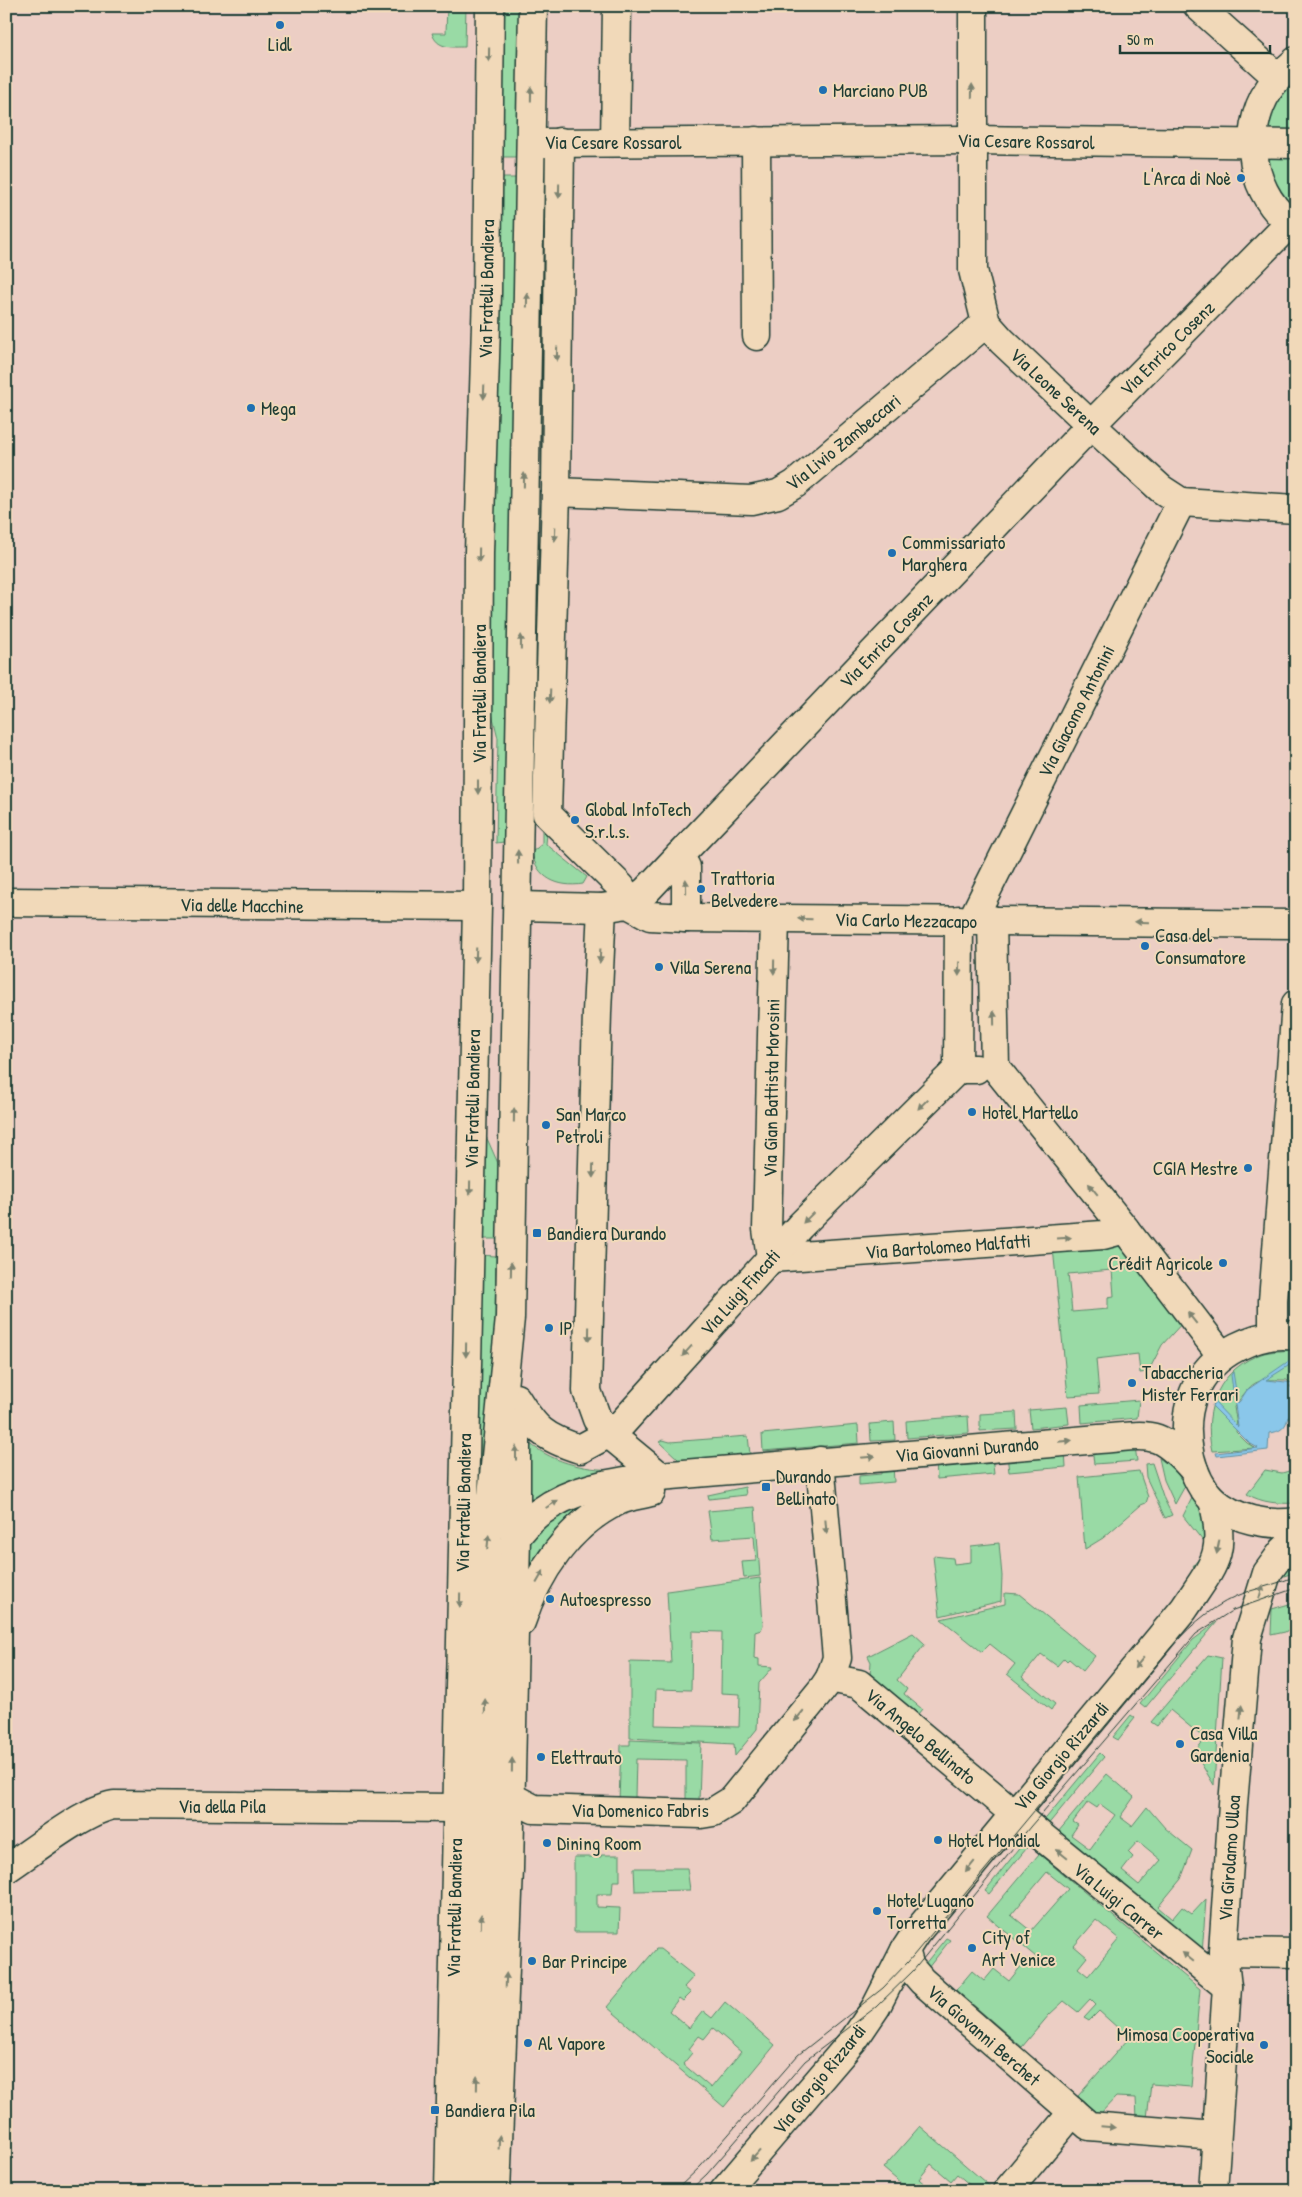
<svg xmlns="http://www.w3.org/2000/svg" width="1302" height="2197" viewBox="0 0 1302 2197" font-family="'Patrick Hand',sans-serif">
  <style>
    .green { fill: #99daa5; stroke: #5c8c6c; fill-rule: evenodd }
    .water { fill: #8ac7ea; stroke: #5f90a1 }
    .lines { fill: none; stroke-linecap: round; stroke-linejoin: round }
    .minor-casing { stroke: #1f3d34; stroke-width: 31 }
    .major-casing { stroke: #1f3d34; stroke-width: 31 }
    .minor { stroke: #f1d9b9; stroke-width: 28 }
    .major { stroke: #f1d9b9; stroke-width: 28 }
    .tram { stroke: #1f3d34; stroke-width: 1 }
    .oneway { fill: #7d8370 }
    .poi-dot { fill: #1f6fb2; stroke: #f1d9b9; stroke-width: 2 }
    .labels { text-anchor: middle; stroke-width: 4; stroke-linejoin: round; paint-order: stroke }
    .poi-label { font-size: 19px; fill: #1f3d34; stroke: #f1d9b9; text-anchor: start }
    .street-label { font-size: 19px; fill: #1f3d34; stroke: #f1d9b9 }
  </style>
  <rect width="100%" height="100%" fill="#eccec4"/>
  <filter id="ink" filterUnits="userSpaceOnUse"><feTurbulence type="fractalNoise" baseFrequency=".02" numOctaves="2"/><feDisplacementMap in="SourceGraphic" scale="10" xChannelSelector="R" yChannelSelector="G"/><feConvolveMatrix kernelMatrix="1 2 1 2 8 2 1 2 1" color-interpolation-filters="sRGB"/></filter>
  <g filter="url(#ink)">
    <!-- green -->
    <g class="green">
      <path d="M447,6H466L465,47C451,47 437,49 432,33H446Z"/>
      <path d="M504,6H520L517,157H502Z"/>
      <path d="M1296,77V209C1254,173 1258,113 1296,77Z"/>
      <path d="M502,178H517L504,842L496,843L498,738L490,705Z"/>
      <path d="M542,827L547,833L546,844L587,877L583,884C558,888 536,878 532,852L542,844Z"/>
      <path d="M485,1134L501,1170L499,1239H481Z"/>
      <path d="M1121,1242L1184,1321L1162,1345L1148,1372L1140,1373L1138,1354L1096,1359L1099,1394L1068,1396L1053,1248ZM1112,1270L1114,1296L1108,1297V1309L1072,1312L1068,1274Z"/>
      <path d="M480,1255L496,1256L494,1397L475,1590Z"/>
      <path d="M1291,1350L1296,1352V1390L1287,1380C1252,1379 1254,1381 1234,1407L1237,1425L1236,1432L1247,1443L1255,1448L1212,1451C1202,1409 1220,1367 1264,1353C1273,1351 1283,1351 1291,1350Z"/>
      <path d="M1139,1400L1137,1418L1082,1423L1081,1405Z"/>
      <path d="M1067,1407L1069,1424L1031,1428L1029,1410Z"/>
      <path d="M1016,1412L1017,1429L980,1431V1414Z"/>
      <path d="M968,1416L969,1433L907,1438L906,1421Z"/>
      <path d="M894,1422L895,1440L871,1441L870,1424Z"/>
      <path d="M858,1425L859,1443L763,1451L762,1434Z"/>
      <path d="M748,1436L750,1454L679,1460L660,1442L663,1440L670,1442Z"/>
      <path d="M529,1443C557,1465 588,1470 623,1470L527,1506Z"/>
      <path d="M1135,1446L1137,1461L1094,1464L1092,1448Z"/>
      <path d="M1065,1450L1066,1467L1009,1472L1007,1455Z"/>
      <path d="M992,1456L994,1474L937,1479L936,1461Z"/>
      <path d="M1159,1458L1175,1470L1185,1486L1175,1504L1164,1480Z"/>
      <path d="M1152,1463L1164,1499L1172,1515L1165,1518L1146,1477L1145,1464Z"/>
      <path d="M893,1465L894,1482L859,1485V1476L881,1474V1466Z"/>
      <path d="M1296,1469V1503C1279,1504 1262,1503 1247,1494L1265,1470L1282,1473Z"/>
      <path d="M1139,1471L1148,1497L1146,1503L1141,1505L1103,1538L1085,1549L1079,1477Z"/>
      <path d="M745,1487L746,1495L709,1499L708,1495Z"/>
      <path d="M595,1496L529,1578L526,1544L538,1527Z"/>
      <path d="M1192,1498C1213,1525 1220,1541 1197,1571L1193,1566L1205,1551L1207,1546L1183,1516Z"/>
      <path d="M755,1507L760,1576L744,1578L742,1562L756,1561L754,1536L712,1539L708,1511Z"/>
      <path d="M999,1543L1002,1576L1001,1601L940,1616L933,1556L953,1558L954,1564L971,1562V1546Z"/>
      <path d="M1296,1554V1572L1272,1580Z"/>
      <path d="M760,1578L763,1625L761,1630L755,1632L754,1658L759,1659V1666L773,1667L759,1683L757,1729L735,1756L734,1744L630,1738V1662L671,1663L667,1591ZM692,1631L722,1632L721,1693L740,1694L739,1727L655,1725L656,1689L691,1690Z"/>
      <path d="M1005,1593L1019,1594L1095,1656L1083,1671L1069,1659L1067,1661L1064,1658L1057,1666L1041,1654L1022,1677L1055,1704L1051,1710L1007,1674L1015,1664L990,1644L982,1652L941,1619L1005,1604Z"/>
      <path d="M1296,1602V1625L1285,1632L1271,1635L1272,1609Z"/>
      <path d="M1217,1622L1145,1708L1140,1704L1193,1640Z"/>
      <path d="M913,1633L925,1644L897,1680L907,1689L904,1694L922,1709L918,1714L870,1675L871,1662L868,1656Z"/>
      <path d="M1208,1655L1222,1658L1214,1785L1199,1760L1192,1755L1205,1739L1170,1710L1157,1726L1151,1722Z"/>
      <path d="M1131,1715L1135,1718L1118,1740L1113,1737Z"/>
      <path d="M630,1740L701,1743L699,1801H686V1760L636,1759L635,1797H637V1801H619L621,1745H630Z"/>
      <path d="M1100,1753L1104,1757L1046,1827L1042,1823Z"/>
      <path d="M1107,1774L1134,1797L1120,1817L1132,1826L1147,1807L1165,1828L1192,1850L1181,1879L1158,1907L1172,1919L1182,1907L1192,1914L1206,1899L1202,1954L1058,1832ZM1088,1802L1097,1808L1100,1804L1115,1815L1090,1849L1071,1835L1078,1825L1073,1822ZM1138,1841L1161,1860L1139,1885L1122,1871L1133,1857L1128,1852Z"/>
      <path d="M1026,1840L1031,1843L989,1894L985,1891Z"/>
      <path d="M1039,1854L1200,1989L1191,2087L1151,2084L1147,2118H1137L1136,2098L1116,2097L1099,2115L1078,2096L1129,2038L1099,2011L1089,2021L1084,2018L1096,2005L1090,1999L1078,2012L1064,2001L1049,2015L1022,2047L956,1990L972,1971L984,1981L994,1969L1009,1981L1027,1959L1031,1962L1036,1957L987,1916ZM1047,1872L1068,1889L1031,1931L1011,1915ZM1096,1920L1119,1939L1088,1976L1078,1968L1087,1957L1074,1946Z"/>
      <path d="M601,1855H620V1881H613L612,1894H597V1907L620,1908L619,1932H574V1857H601Z"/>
      <path d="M634,1868H687L690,1890L635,1891Z"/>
      <path d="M946,1938L950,1940L928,1968L924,1965Z"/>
      <path d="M656,1949H660L694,1976L684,1987L691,1993L683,2001L679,1998L669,2011L689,2028L703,2011L712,2018L725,2002L775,2045L724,2107L607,2007ZM713,2028L741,2052L711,2088L683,2064L692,2053L689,2049L699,2036L704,2039Z"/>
      <path d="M920,2126L994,2190L977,2191L957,2174L951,2181L931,2164L919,2179L931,2190L910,2191L883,2168Z"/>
    </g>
    <!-- water -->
    <path class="water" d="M1296,1356V1361L1266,1380L1296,1383V1386H1289L1296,1391V1417H1288C1286,1428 1280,1432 1269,1433L1268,1450L1217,1456L1216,1453L1258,1448L1249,1443L1212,1406L1214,1402L1238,1427L1231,1375L1233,1372L1238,1404L1247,1390Z"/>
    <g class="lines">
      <defs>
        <g id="minor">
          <path d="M973,6V270L986,323L1002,341L1091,425L1161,489L1181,502L1296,509"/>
          <path d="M1198,6L1277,77"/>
          <path d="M1296,61C1286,70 1276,78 1269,89C1240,133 1251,198 1296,227"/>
          <path d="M756,141L757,336"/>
          <path d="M560,142L556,492L547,814L621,887L628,904L646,891L679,856L1091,425L1290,223"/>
          <path d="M615,142L617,6"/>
          <path d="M542,143L971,140L1296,144"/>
          <path d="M556,492L751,500L778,494L795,484L986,323"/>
          <path d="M679,856L686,867V918"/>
          <path d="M6,902L477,906"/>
          <path d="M519,906L602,908L628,904L650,916L686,918L1296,924"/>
          <path d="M602,908L597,1012L587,1391L597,1419L609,1434L660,1476"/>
          <path d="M775,919L767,1229L771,1258L1103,1235L1125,1229"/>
          <path d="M959,920L958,1069H976"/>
          <path d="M972,920L1181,502"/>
          <path d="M992,920L995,1067"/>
          <path d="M995,1067L1125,1229L1222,1356"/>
          <path d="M1273,1335V1301L1296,1004"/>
          <path d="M1296,1336C1275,1333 1256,1337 1237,1347C1194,1369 1180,1412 1190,1457C1194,1473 1201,1489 1213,1500C1235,1520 1267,1526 1296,1522"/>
          <path d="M516,1398C535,1429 544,1438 580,1449L617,1429L800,1226L958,1069"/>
          <path d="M521,1622C537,1573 569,1524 618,1501C628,1496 640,1495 651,1492"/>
          <path d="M830,1678L859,1684L1040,1835L1227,1987"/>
          <path d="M511,1797L534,1809L701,1814L713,1812L731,1801L824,1687L830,1678L837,1658L820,1461"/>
          <path d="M6,1869C35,1850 82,1811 114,1805L456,1808"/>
          <path d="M905,1950L910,1967L922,1981L1089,2126L1216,2136"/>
          <path d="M1223,1952L1296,1953"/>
          <path d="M496,2191L509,1869L516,1537C523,1529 531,1518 540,1512C575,1486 617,1482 660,1476L1099,1439C1151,1435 1157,1428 1194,1470"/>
          <path d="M724,2191L855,2038L876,2007L905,1950L916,1933L1184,1609C1214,1564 1227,1555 1213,1500"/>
          <path d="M1007,2191L1073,2112"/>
          <path d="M1213,2191L1227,1987L1223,1952L1233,1804L1247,1638L1267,1573L1283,1551L1296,1539"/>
        </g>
        <g id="major">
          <path d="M493,1620L516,1537V1416"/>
          <path d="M449,2191L477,906L479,552L487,293L490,6"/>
          <path d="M470,2191L477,2099L487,1643L483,1585L510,1318L533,6"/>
        </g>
      </defs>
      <!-- minor casing -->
      <use href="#minor" class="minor-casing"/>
      <!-- major casing -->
      <use href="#major" class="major-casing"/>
      <!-- minor -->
      <use href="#minor" class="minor"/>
      <!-- major -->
      <use href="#major" class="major"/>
      <!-- tram -->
      <g class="tram">
        <path d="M675,2191L701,2166L798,2055L883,1988L908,1962L1172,1646C1194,1622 1216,1603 1247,1592C1263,1587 1280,1583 1296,1576"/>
        <path d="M689,2191L707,2174L805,2061L876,2007L913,1971L1030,1827L1196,1634L1233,1610L1296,1588"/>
      </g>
    </g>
    <!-- one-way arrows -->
    <defs><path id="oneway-solid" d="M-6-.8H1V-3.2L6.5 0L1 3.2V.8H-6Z" transform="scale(1.25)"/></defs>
    <g class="oneway">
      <use href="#oneway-solid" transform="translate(489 55) rotate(91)"/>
      <use href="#oneway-solid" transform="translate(972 91) rotate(-89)"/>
      <use href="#oneway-solid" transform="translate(531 94) rotate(-89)"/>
      <use href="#oneway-solid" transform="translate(559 191) rotate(91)"/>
      <use href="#oneway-solid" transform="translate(527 300) rotate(-89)"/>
      <use href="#oneway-solid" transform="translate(557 354) rotate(91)"/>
      <use href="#oneway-solid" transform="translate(484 392) rotate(92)"/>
      <use href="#oneway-solid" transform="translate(524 480) rotate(-89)"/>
      <use href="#oneway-solid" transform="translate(555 534) rotate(92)"/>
      <use href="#oneway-solid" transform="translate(479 555) rotate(91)"/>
      <use href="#oneway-solid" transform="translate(521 642) rotate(-89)"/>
      <use href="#oneway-solid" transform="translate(550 696) rotate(92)"/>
      <use href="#oneway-solid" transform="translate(478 787) rotate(90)"/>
      <use href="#oneway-solid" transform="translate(518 857) rotate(-91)"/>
      <use href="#oneway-solid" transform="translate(686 886) rotate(-91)"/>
      <use href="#oneway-solid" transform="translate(805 919) rotate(-179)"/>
      <use href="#oneway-solid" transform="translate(1142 922) rotate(-179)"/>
      <use href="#oneway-solid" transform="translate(476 955) rotate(92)"/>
      <use href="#oneway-solid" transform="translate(600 956) rotate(93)"/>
      <use href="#oneway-solid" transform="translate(774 967) rotate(91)"/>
      <use href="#oneway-solid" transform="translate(959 969) rotate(91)"/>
      <use href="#oneway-solid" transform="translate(994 1018) rotate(-91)"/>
      <use href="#oneway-solid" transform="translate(923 1104) rotate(135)"/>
      <use href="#oneway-solid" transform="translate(514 1115) rotate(-89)"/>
      <use href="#oneway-solid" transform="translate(593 1171) rotate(91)"/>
      <use href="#oneway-solid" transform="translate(470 1188) rotate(91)"/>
      <use href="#oneway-solid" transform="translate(1093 1189) rotate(-129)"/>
      <use href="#oneway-solid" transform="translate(808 1218) rotate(135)"/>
      <use href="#oneway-solid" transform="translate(1064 1238) rotate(-4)"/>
      <use href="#oneway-solid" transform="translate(511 1269) rotate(-89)"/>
      <use href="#oneway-solid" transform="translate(1192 1318) rotate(-128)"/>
      <use href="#oneway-solid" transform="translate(589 1334) rotate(91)"/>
      <use href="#oneway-solid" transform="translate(466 1350) rotate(91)"/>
      <use href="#oneway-solid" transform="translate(687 1351) rotate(132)"/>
      <use href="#oneway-solid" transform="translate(1065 1441) rotate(-5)"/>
      <use href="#oneway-solid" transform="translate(516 1453) rotate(-90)"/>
      <use href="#oneway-solid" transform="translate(868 1457) rotate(-5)"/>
      <use href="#oneway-solid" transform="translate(552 1504) rotate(-32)"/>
      <use href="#oneway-solid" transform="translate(826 1527) rotate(85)"/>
      <use href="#oneway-solid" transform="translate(488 1542) rotate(-84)"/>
      <use href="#oneway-solid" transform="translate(1218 1547) rotate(101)"/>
      <use href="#oneway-solid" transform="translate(540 1577) rotate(-60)"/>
      <use href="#oneway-solid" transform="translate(1261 1592) rotate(-74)"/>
      <use href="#oneway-solid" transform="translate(460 1600) rotate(91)"/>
      <use href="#oneway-solid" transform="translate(1139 1663) rotate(130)"/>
      <use href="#oneway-solid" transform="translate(485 1706) rotate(-89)"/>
      <use href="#oneway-solid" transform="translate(1241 1712) rotate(-85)"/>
      <use href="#oneway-solid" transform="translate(799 1716) rotate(130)"/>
      <use href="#oneway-solid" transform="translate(512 1765) rotate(-89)"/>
      <use href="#oneway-solid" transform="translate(1062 1854) rotate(-141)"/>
      <use href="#oneway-solid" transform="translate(970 1867) rotate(129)"/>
      <use href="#oneway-solid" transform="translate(481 1921) rotate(-89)"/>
      <use href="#oneway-solid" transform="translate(1188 1957) rotate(-141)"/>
      <use href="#oneway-solid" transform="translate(506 1980) rotate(-88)"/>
      <use href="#oneway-solid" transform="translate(477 2083) rotate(-89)"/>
      <use href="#oneway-solid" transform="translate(1108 2127) rotate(5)"/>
      <use href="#oneway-solid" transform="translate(499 2142) rotate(-87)"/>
      <use href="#oneway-solid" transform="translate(755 2156) rotate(132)"/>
    </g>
  </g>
  <!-- markers -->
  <g class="poi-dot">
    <circle cx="280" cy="25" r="5"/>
    <circle cx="823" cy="90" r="5"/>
    <circle cx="1241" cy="178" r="5"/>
    <circle cx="251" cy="408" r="5"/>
    <circle cx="892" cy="553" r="5"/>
    <circle cx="575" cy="820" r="5"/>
    <circle cx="701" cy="889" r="5"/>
    <circle cx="1145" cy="946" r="5"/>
    <circle cx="659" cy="967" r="5"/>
    <circle cx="972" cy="1112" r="5"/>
    <circle cx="546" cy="1125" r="5"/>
    <circle cx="1248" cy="1168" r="5"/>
    <rect x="532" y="1228" width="10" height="10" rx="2.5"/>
    <circle cx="1223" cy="1263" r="5"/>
    <circle cx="549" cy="1328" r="5"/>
    <circle cx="1132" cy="1383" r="5"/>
    <rect x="761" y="1482" width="10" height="10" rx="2.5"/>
    <circle cx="550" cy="1599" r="5"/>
    <circle cx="1180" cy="1744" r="5"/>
    <circle cx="541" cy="1757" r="5"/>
    <circle cx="938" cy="1840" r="5"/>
    <circle cx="547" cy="1843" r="5"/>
    <circle cx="877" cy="1911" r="5"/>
    <circle cx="972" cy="1948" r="5"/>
    <circle cx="532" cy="1961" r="5"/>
    <circle cx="528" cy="2043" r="5"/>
    <circle cx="1264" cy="2045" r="5"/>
    <rect x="430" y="2105" width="10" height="10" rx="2.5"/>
  </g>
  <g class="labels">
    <!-- poi labels -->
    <g class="poi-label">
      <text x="280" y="51" text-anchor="middle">Lidl</text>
      <text x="833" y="97">Marciano PUB</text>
      <text x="1231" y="185" text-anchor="end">L'Arca di Noè</text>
      <text x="261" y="415">Mega</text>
      <text x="902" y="549">Commissariato<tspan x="902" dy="22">Marghera</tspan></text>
      <text x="585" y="816">Global InfoTech<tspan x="585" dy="22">S.r.l.s.</tspan></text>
      <text x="711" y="885">Trattoria<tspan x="711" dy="22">Belvedere</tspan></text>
      <text x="1155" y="942">Casa del<tspan x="1155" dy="22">Consumatore</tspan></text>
      <text x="669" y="974">Villa Serena</text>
      <text x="982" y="1119">Hotel Martello</text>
      <text x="556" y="1121">San Marco<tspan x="556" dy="22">Petroli</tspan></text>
      <text x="1238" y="1175" text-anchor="end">CGIA Mestre</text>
      <text x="547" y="1240">Bandiera Durando</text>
      <text x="1213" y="1270" text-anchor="end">Crédit Agricole</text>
      <text x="559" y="1335">IP</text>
      <text x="1142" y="1379">Tabaccheria<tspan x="1142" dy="22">Mister Ferrari</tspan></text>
      <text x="776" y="1483">Durando<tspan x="776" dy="22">Bellinato</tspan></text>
      <text x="560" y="1606">Autoespresso</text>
      <text x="1190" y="1740">Casa Villa<tspan x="1190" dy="22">Gardenia</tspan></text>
      <text x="551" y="1764">Elettrauto</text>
      <text x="948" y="1847">Hotel Mondial</text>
      <text x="557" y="1850">Dining Room</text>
      <text x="887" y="1907">Hotel Lugano<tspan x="887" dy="22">Torretta</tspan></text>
      <text x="982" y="1944">City of<tspan x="982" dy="22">Art Venice</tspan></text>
      <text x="542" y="1968">Bar Principe</text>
      <text x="1254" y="2041" text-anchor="end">Mimosa Cooperativa<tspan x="1254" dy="22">Sociale</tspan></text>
      <text x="538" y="2050">Al Vapore</text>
      <text x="445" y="2117">Bandiera Pila</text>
    </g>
    <!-- street labels -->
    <g class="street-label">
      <text transform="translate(1026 141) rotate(1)" y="7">Via Cesare Rossarol</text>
      <text x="613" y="149">Via Cesare Rossarol</text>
      <text transform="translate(486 289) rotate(-89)" y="7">Via Fratelli Bandiera</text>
      <text transform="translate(1167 348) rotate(-45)" y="7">Via Enrico Cosenz</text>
      <text transform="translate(1056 391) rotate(43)" y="7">Via Leone Serena</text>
      <text transform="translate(843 442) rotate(-39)" y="7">Via Livio Zambeccari</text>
      <text transform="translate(886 640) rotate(-46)" y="7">Via Enrico Cosenz</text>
      <text transform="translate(479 694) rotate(-90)" y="7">Via Fratelli Bandiera</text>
      <text transform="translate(1076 711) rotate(-63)" y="7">Via Giacomo Antonini</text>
      <text transform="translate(242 905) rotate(1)" y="7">Via delle Macchine</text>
      <text transform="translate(906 920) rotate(1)" y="7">Via Carlo Mezzacapo</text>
      <text transform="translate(771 1088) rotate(-89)" y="7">Via Gian Battista Morosini</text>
      <text transform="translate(472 1099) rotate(-89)" y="7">Via Fratelli Bandiera</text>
      <text transform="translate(948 1246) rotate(-4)" y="7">Via Bartolomeo Malfatti</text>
      <text transform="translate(740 1292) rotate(-48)" y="7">Via Luigi Fincati</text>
      <text transform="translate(967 1449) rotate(-5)" y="7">Via Giovanni Durando</text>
      <text transform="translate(463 1503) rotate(-89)" y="7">Via Fratelli Bandiera</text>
      <text transform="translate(921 1736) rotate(40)" y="7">Via Angelo Bellinato</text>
      <text transform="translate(1061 1756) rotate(-50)" y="7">Via Giorgio Rizzardi</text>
      <text x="222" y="1813">Via della Pila</text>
      <text x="640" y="1817">Via Domenico Fabris</text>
      <text transform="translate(1229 1858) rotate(-86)" y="7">Via Girolamo Ulloa</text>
      <text transform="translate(1119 1901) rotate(39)" y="7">Via Luigi Carrer</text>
      <text transform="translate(454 1908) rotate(-89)" y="7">Via Fratelli Bandiera</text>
      <text transform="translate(984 2035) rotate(41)" y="7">Via Giovanni Berchet</text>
      <text transform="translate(819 2079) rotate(-51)" y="7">Via Giorgio Rizzardi</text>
    </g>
  </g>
  <!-- margin -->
  <rect width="1302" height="2197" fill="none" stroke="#f1d9b9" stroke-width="25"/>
  <rect x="12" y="12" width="1277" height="2172" fill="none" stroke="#1f3d34" stroke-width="2" filter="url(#ink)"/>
  <!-- scale -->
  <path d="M1120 45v8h150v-8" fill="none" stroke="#1f3d34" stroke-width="2.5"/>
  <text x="1127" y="45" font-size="15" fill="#1f3d34" stroke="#f1d9b9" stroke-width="4" paint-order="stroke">50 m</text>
</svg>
